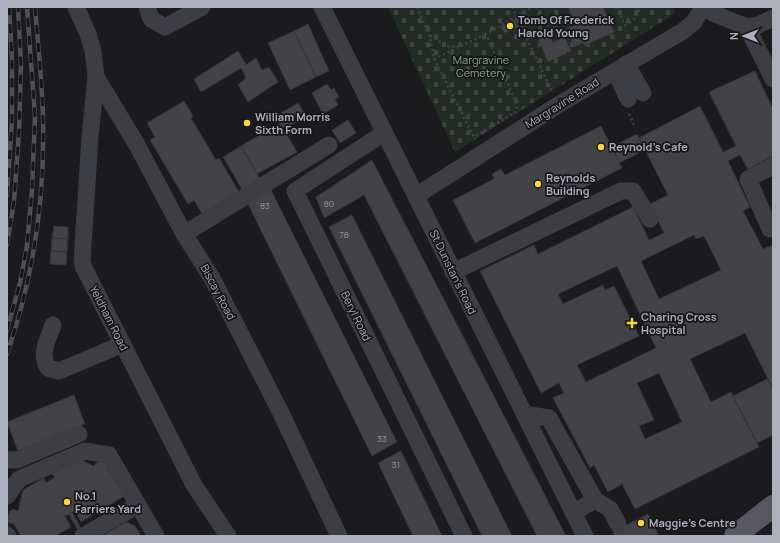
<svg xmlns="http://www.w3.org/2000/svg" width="780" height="543" viewBox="0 0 780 543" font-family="Manrope,sans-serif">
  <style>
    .cemetery { fill: url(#cemetery-stones) }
    .building { fill: #424247; stroke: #353439; fill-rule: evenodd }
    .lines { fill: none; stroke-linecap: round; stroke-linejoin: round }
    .path { stroke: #414249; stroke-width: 2.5; stroke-dasharray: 2 3; stroke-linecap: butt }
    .minor { stroke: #3d3d44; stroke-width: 17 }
    .major { stroke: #575861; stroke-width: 22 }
    .rail-casing { stroke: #4e4f57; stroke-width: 4.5 }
    .rail { stroke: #161518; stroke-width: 3; stroke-dasharray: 9; stroke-linecap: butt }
    .poi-dot { fill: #f8d637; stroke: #161518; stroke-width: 1.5 }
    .labels { text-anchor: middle; stroke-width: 3.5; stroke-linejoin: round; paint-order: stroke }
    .number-label { font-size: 9px; fill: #92949f }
    .poi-label { font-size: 11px; font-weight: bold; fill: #acafbc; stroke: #161518; text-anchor: start }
    .park-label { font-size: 11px; fill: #83a88b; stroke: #161518 }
    .street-label { font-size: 11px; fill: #acafbc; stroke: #161518 }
  </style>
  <defs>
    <pattern id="cemetery-stones" width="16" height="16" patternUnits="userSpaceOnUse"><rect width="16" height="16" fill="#222b24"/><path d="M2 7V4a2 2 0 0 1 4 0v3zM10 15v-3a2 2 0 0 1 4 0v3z" fill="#3f4742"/></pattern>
  </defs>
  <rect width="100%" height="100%" fill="#1b1a1d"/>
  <!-- cemetery -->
  <path class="cemetery" d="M388,7H673L676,13L455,152Z"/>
  <!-- building -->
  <g class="building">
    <path d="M568,7H603L614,32L584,46L583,43L575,47L566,29L576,25Z"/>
    <path d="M515,20L519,27L504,33L501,26Z"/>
    <path d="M308,24L329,71L316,77L294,31Z"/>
    <path d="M294,31L316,77L290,90L268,43Z"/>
    <path d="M548,34L553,42L565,37L571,51L548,62L538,39Z"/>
    <path d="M238,51L246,65L256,58L262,70L269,67L278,82L248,102L238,85L246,78L241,68L201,92L194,79Z"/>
    <path d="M755,71L773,109V156L748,169L740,155L728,161L750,207L743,211L763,249L773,245V386L772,387L745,333L690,359L711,402L731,392L759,447L635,509L622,484L608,492L594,465L590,468L553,398L564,393L559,383L541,393L480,271L534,245L538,254L633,207L649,240L664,233L650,204L668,195L639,138L700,106L723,152L736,146L709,92ZM694,235L696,239L704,236L721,270L659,299L641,261ZM617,266L656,348L586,382L577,365L639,336L614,286L605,290L603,285L563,304L558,294ZM659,373L682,422L645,439L639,426L654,420L637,383Z"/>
    <path d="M327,84L331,90L334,88L339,97L335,99L338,105L323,114L312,93Z"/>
    <path d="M184,101L193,116L191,118L216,160L219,158L239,192L202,214L194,200L188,204L150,140L155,137L147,123Z"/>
    <path d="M298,103L306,116L284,129L276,116Z"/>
    <path d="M348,120L356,133L340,143L332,130Z"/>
    <path d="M280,123L297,152L257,174L241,146Z"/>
    <path d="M601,126L622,168L475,243L453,200L494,179L492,174L501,169L505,175Z"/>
    <path d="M637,134L645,150L619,163L612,147Z"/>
    <path d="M241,146L261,181L243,191L223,157Z"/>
    <path d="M372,160L566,536H537L364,195L324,218L316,197Z"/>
    <path d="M271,190L397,442L372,456L247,202Z"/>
    <path d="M352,215L512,536H482L329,227Z"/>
    <path d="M54,226L68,227V239L52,238Z"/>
    <path d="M52,238L68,239L67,252L51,251Z"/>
    <path d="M51,251L67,252L66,265L50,264Z"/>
    <path d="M767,379L772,387L773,386V435L757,443L733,396Z"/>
    <path d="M74,395L85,424L18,451L7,422Z"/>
    <path d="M401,451L442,536H413L378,463Z"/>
    <path d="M78,459L94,466L95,464L99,461L107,464L108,470L112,471L126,495L81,522L75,511L65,516L71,527L55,536H21L14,524L9,523L7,519L10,511L13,509L18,511L23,490L44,478L46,483L55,477L52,474Z"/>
    <path d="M72,512L85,536H81L69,514Z"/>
    <path d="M648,514L659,536H615L613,532Z"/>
    <path d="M126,522L135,526L141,536H102Z"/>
  </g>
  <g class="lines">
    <!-- path -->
    <g class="path">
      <path d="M417,7L430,36L434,59L474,137L516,112L517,105L486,34L533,7"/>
      <path d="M512,7L552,92"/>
      <path d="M616,7L625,25L633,21L641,7"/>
      <path d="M430,36L447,46L458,47"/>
      <path d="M434,59L486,34"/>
      <path d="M629,114L635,127"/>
    </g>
    <!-- minor -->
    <g class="minor">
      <path d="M76,7L88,34L93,51L96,77L137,145L184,234L212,278L281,413L339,536"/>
      <path d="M147,7L151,19L165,27L202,7"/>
      <path d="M322,7L585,536"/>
      <path d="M703,9L747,27L758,25L773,18"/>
      <path d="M747,27L773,79"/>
      <path d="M626,64L643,93"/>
      <path d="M615,71L628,99"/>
      <path d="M96,77L90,137L82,262L84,268L194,485L228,536"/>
      <path d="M384,133L295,191L464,536"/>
      <path d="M773,166L748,179L770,229L773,228"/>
      <path d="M416,196L558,105L683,31L694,22L703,7"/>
      <path d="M184,234L329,145"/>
      <path d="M453,272L621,191H633L650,219"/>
      <path d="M53,325C48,340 39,353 48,368L59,371L123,344"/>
      <path d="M524,414L549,418L595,500L573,513"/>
      <path d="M7,460H17L79,434"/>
      <path d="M7,496L19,479L85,451L109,455L138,505"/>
      <path d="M595,500L610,509L618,524"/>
      <path d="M7,535L8,536"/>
      <path d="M83,536L138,505L156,536"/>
    </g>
    <!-- major -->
    <path class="major" d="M735,536L773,506"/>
    <defs>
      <g id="rail">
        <path d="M7,195L12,120V60L9,7"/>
        <path d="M7,245L14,201L19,132L21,64L18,7"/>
        <path d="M7,330L20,283L27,246L32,190L35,116L27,7"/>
        <path d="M7,354C33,279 45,199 43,119C42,81 38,44 35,7"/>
      </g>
    </defs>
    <!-- rail casing -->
    <use href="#rail" class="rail-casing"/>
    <!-- rail -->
    <use href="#rail" class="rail"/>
  </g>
  <!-- markers -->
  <g class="poi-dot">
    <circle cx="510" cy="26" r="4"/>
    <circle cx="247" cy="123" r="4"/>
    <circle cx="601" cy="147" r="4"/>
    <circle cx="538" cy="184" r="4"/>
    <path d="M630 317h4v4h4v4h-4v4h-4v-4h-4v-4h4z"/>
    <circle cx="67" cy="502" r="4"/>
    <circle cx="641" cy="523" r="4"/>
  </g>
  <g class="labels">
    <!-- number labels -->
    <g class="number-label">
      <text x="329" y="207">80</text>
      <text x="265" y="209">83</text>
      <text x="344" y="238">78</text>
      <text x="382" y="442">33</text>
      <text x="396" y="468">31</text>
    </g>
    <!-- poi labels -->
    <g class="poi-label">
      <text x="518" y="24">Tomb Of Frederick<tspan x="518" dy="13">Harold Young</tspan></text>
      <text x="255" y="121">William Morris<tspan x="255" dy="13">Sixth Form</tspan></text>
      <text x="609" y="151">Reynold's Cafe</text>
      <text x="546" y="182">Reynolds<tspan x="546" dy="13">Building</tspan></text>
      <text x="641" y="321">Charing Cross<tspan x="641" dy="13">Hospital</tspan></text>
      <text x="75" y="500">No.1<tspan x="75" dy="13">Farriers Yard</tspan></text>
      <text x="649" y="527">Maggie's Centre</text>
    </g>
    <!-- park labels -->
    <g class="park-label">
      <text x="481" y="64">Margravine<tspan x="481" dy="13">Cemetery</tspan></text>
    </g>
    <!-- street labels -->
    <g class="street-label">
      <text transform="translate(562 103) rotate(-32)" y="4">Margravine Road</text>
      <text transform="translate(453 272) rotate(64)" y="4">St Dunstan's Road</text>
      <text transform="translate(218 292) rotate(62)" y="4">Biscay Road</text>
      <text transform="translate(356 316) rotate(64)" y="4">Beryl Road</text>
      <text transform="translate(109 318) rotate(63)" y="4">Yeldham Road</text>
    </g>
  </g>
  <!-- border -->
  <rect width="780" height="543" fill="none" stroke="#acafbc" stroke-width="16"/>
  <!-- north arrow -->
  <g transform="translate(744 36) rotate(270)" stroke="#161518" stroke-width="3" paint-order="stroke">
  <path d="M0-3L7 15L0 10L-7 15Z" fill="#acafbc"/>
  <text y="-6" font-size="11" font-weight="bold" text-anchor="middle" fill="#acafbc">N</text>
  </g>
</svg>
